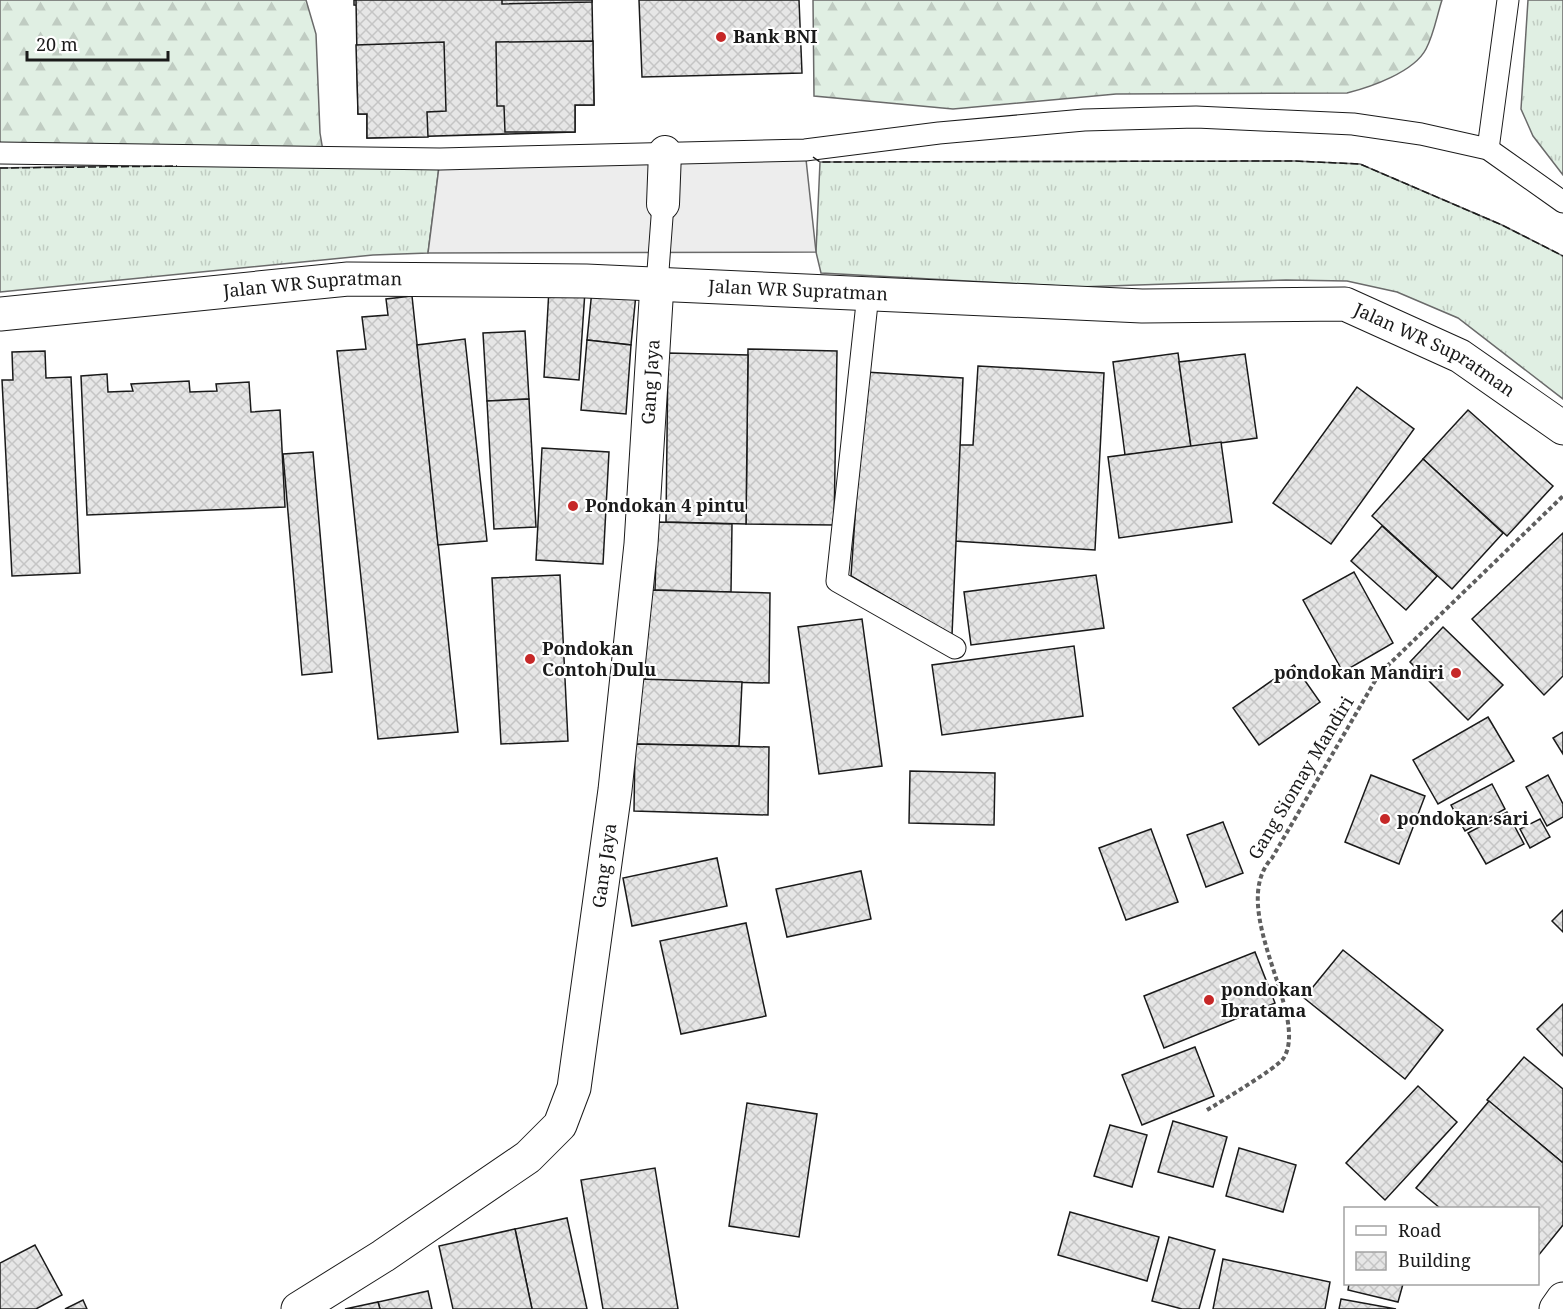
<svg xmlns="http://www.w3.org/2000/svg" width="1563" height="1309" viewBox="0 0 1563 1309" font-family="'Noto Serif',serif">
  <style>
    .grass { fill: url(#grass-tufts); stroke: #6a6a6a; stroke-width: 1.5 }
    .forest { fill: url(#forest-firs); stroke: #6a6a6a; stroke-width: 1.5 }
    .parking { fill: #ededed; stroke: #6a6a6a; stroke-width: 1.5 }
    .building { fill: url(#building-cross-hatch); stroke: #1a1a1a; stroke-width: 1.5 }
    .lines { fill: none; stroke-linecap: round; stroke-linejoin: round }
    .service-casing { stroke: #1a1a1a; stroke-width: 23 }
    .pedestrian-casing { stroke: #1a1a1a; stroke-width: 34 }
    .minor-casing { stroke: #1a1a1a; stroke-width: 35 }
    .trunk-casing { stroke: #1a1a1a; stroke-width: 35 }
    .path { stroke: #5f5f5f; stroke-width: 4; stroke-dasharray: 4.5 3; stroke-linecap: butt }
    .service { stroke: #fff; stroke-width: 21 }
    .pedestrian { stroke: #fff; stroke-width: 32 }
    .minor { stroke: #fff; stroke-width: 33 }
    .trunk { stroke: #fff; stroke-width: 33 }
    .fence { stroke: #1a1a1a; stroke-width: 1.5; stroke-dasharray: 8 3; stroke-linecap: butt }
    .poi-dot { fill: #c62828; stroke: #fff; stroke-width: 2 }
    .labels { text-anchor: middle; stroke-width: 4.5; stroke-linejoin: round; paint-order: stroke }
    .poi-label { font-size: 18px; font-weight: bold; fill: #1a1a1a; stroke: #fff; text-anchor: start }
    .street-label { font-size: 18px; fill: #1a1a1a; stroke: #fff }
  </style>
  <defs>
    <pattern id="grass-tufts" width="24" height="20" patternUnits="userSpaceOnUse" patternTransform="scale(1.5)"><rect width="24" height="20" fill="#e0efe3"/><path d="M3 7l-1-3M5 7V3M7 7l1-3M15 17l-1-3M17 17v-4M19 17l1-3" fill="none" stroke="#c0ccc2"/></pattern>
    <pattern id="forest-firs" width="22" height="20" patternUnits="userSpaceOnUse" patternTransform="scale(1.5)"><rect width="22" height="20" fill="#e0efe3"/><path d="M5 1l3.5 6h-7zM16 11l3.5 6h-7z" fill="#c0ccc2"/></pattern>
    <pattern id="building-cross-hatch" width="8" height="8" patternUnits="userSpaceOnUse" patternTransform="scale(1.5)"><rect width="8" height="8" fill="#e6e6e6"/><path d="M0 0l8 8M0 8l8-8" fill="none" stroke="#c5c5c5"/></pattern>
  </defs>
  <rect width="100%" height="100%" fill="#fff"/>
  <!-- grass -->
  <g class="grass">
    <path d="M1528,0H1563V175L1533,136L1521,109Z"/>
    <path d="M440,159L428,253L373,255L0,292V168Z"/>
    <path d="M1295,161L1360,164L1502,225L1563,256V399L1458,318L1397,292L1347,281L1286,280L1078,287L821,273L816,252L820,162Z"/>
  </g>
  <!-- forest -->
  <g class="forest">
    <path d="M0,0H306L316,34L320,133L324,157L0,153Z"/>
    <path d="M813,0H1442C1437,15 1434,34 1426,49C1414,72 1371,87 1347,93L1116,94L953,109L814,96Z"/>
  </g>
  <!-- parking -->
  <path class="parking" d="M805,150L816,252L428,253L440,159Z"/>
  <!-- building -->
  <g class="building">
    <path d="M354,0H450L449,9L354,5Z"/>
    <path d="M356,0H592L594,105H575V132L367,138V114H358Z"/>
    <path d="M502,0H592V2L502,4Z"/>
    <path d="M639,0H799L802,73L642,77Z"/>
    <path d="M593,41L594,105H575V132H505L504,106H497L496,42Z"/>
    <path d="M444,42L446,111L427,112L428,137L367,138V114H358L356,45Z"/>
    <path d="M549,289L585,291L579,380L544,377Z"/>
    <path d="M592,290L636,294L631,345L587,340Z"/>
    <path d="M412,296L458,732L378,739L337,351L366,349L362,317L388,315L386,299Z"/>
    <path d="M525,331L529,399L487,401L483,333Z"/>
    <path d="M465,339L487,541L438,545L417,345Z"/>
    <path d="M587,340L631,345L626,414L581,410Z"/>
    <path d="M748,349L837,351L834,525L746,524Z"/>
    <path d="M45,351L46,378L71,377L80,573L12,576L2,380H13L12,352Z"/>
    <path d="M668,353L748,355L746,524L666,522Z"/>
    <path d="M1178,353L1191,447L1125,455L1113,362Z"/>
    <path d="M1245,354L1257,438L1191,447L1179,362Z"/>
    <path d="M978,366L1104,373L1095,550L954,541L959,445H973Z"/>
    <path d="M865,372L963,378L952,635L851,576Z"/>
    <path d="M107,374L108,392L133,391L131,384L189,381L190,392L217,391L216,384L249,382L251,412L280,410L285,507L87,515L81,376Z"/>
    <path d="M1357,387L1414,429L1331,544L1273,503Z"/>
    <path d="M529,399L536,527L494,529L487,401Z"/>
    <path d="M1468,410L1553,486L1507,536L1423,459Z"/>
    <path d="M1221,442L1232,522L1119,538L1108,457Z"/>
    <path d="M542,448L609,452L603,564L536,560Z"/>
    <path d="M313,452L332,672L302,675L283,454Z"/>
    <path d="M1423,459L1503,533L1452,589L1372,516Z"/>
    <path d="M657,522L732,524L731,592L655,590Z"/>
    <path d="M1382,526L1437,576L1406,610L1351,561Z"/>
    <path d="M1563,533V676L1544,695L1472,619Z"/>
    <path d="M1354,572L1393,643L1343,672L1303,600Z"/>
    <path d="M560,575L568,741L501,744L492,578Z"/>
    <path d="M1096,575L1104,628L971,645L964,592Z"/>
    <path d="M646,590L770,593L769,683L645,680Z"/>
    <path d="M862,619L882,766L819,774L798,627Z"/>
    <path d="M1443,627L1503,685L1468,720L1410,662Z"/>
    <path d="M1074,646L1083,716L942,735L932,665Z"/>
    <path d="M1294,665L1320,702L1259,745L1233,708Z"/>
    <path d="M637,679L742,682L739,746L635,744Z"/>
    <path d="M1488,717L1514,761L1438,804L1413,760Z"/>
    <path d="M1563,732V754L1553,738Z"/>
    <path d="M635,744L769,747L768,815L634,811Z"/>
    <path d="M910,771L995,773L994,825L909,823Z"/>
    <path d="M1371,775L1425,796L1399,864L1345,842Z"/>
    <path d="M1548,775L1563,804V817L1547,826L1526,787Z"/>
    <path d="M1492,784L1505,809L1465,831L1451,805Z"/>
    <path d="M1507,812L1524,844L1486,864L1468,833Z"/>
    <path d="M1540,819L1550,837L1530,848L1520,829Z"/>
    <path d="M1223,822L1243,873L1206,887L1187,835Z"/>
    <path d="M1151,829L1178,902L1126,920L1099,848Z"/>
    <path d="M717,858L727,906L632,926L623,878Z"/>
    <path d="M861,871L871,919L787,937L776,889Z"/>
    <path d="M1563,910V932L1552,921Z"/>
    <path d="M746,923L766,1016L681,1034L660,941Z"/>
    <path d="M1343,950L1443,1030L1405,1079L1304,998Z"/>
    <path d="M1255,952L1275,1003L1164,1048L1144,996Z"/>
    <path d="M1563,1004V1056L1537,1029Z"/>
    <path d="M1195,1047L1214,1096L1142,1125L1122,1075Z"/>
    <path d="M1524,1057L1563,1089V1163L1487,1100Z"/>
    <path d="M1418,1086L1457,1122L1385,1200L1346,1163Z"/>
    <path d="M1489,1101L1563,1163V1225L1538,1256V1208H1440L1416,1188Z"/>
    <path d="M747,1103L817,1114L799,1237L729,1226Z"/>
    <path d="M1173,1121L1227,1137L1213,1187L1158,1172Z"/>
    <path d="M1110,1125L1147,1135L1132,1187L1094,1176Z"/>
    <path d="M1239,1148L1296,1165L1283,1212L1226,1196Z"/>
    <path d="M655,1168L678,1309H603L581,1180Z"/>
    <path d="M1070,1212L1159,1237L1147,1281L1058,1255Z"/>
    <path d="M567,1218L587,1309H532L515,1229Z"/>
    <path d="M515,1229L532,1309H453L439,1246Z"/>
    <path d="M1169,1237L1215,1250L1199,1309H1182L1152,1301Z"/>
    <path d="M35,1245L62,1295L36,1309H0V1263Z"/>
    <path d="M1223,1259L1330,1282L1325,1309H1213Z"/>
    <path d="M1349,1284H1403L1398,1302L1348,1290Z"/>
    <path d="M428,1291L432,1309H380L378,1302Z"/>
    <path d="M1341,1299L1396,1309H1339Z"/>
    <path d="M83,1300L87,1309H65Z"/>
    <path d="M378,1302L380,1309H345Z"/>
  </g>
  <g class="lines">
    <defs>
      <g id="service">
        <path d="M1488,149L1508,0"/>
        <path d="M0,153L440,159L805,150L939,133L1084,120L1196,117L1353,124L1421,134L1488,149L1563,202"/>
        <path d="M657,284L663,204"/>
        <path d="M868,294L837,581L955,648"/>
      </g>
      <path id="pedestrian" d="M663,204L665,152"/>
      <g id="minor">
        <path id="s1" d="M298,1309L383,1256L528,1157L560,1125L574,1088L615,790L641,544L657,284"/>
        <path d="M1556,1309L1563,1299"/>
      </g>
      <g id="trunk">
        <path id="s2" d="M0,314L348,279L586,281L1142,306L1345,304L1460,356L1563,428"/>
      </g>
    </defs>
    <!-- service casing -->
    <use href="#service" class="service-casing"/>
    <!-- pedestrian casing -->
    <use href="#pedestrian" class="pedestrian-casing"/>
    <!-- minor casing -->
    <use href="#minor" class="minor-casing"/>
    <!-- trunk casing -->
    <use href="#trunk" class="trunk-casing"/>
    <!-- path -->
    <path class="path" d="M1207,1110C1222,1101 1275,1069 1283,1059C1312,1016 1225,909 1272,858L1379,674L1563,496"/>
    <!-- service -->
    <use href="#service" class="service"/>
    <!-- pedestrian -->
    <use href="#pedestrian" class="pedestrian"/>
    <!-- minor -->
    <use href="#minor" class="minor"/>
    <!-- trunk -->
    <use href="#trunk" class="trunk"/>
    <!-- fence -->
    <g class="fence">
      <path d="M813,157L820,162L1295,161L1360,164L1502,225L1563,256"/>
      <path d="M0,168L177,166"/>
    </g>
  </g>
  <!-- markers -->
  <g class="poi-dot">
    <circle cx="721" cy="37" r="6"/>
    <circle cx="573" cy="506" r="6"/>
    <circle cx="530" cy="659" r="6"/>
    <circle cx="1456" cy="673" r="6"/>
    <circle cx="1385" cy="819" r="6"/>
    <circle cx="1209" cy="1000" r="6"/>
  </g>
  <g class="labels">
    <!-- poi labels -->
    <g class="poi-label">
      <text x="733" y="43">Bank BNI</text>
      <text x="585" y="512">Pondokan 4 pintu</text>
      <text x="542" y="655">Pondokan<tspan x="542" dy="21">Contoh Dulu</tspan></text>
      <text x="1444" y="679" text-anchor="end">pondokan Mandiri</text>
      <text x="1397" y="825">pondokan sari</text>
      <text x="1221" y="996">pondokan<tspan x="1221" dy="21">Ibratama</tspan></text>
    </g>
    <!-- street labels -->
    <g class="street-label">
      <text dy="6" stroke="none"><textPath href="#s2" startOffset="314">Jalan WR Supratman</textPath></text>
      <text dy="6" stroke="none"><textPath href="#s2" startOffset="800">Jalan WR Supratman</textPath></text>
      <text dy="6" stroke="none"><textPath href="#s2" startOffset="1448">Jalan WR Supratman</textPath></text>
      <text dy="6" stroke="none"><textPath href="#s1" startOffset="1071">Gang Jaya</textPath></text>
      <text transform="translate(1301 778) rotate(-59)" y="6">Gang Siomay Mandiri</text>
      <text dy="6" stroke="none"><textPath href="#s1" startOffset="585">Gang Jaya</textPath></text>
    </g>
  </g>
  <!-- legend -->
  <rect x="1344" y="1207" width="195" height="78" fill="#ffffff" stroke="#a3a3a3" stroke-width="1.5"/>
  <rect x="1356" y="1226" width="30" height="9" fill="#ffffff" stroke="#a3a3a3" stroke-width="1.5"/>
  <text x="1398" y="1237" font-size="18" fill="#1a1a1a">Road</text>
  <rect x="1356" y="1252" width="30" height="18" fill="url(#building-cross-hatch)" stroke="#a3a3a3" stroke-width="1.5"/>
  <text x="1398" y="1267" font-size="18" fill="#1a1a1a">Building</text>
  <!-- scale -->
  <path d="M27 51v9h141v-9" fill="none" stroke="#1a1a1a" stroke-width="3"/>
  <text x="36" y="51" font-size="18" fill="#1a1a1a" stroke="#ffffff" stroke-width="4.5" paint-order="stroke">20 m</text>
</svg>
